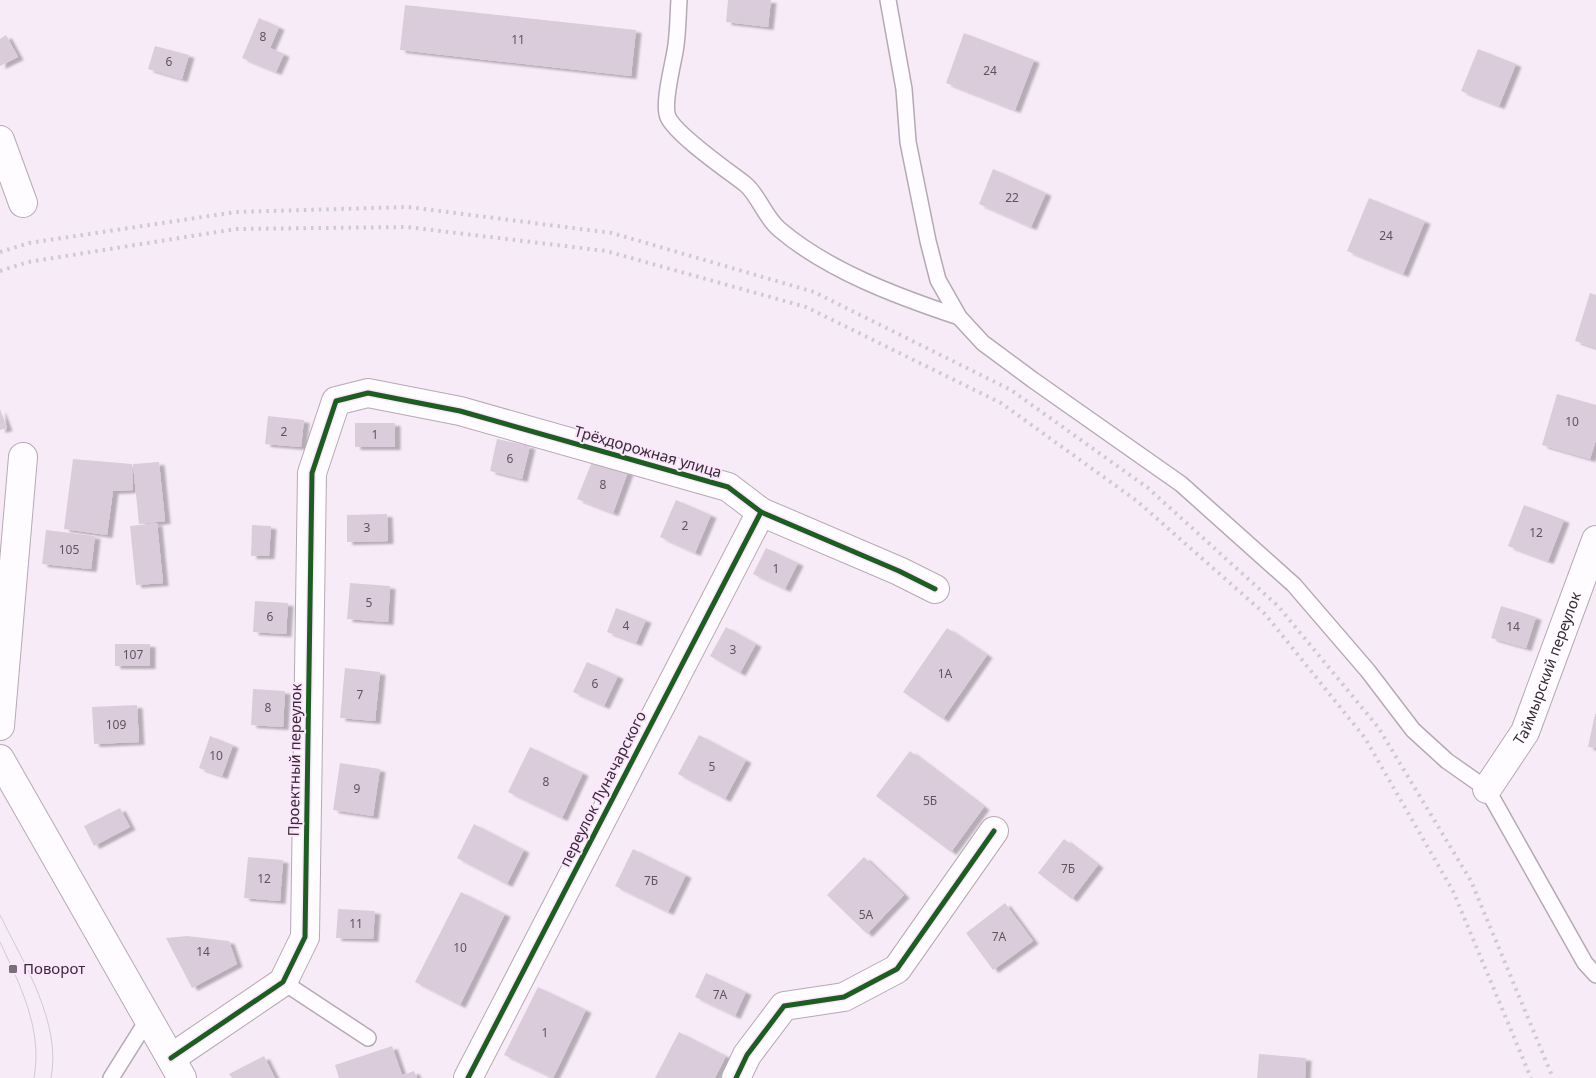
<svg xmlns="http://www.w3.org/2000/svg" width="1596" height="1078" viewBox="0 0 1596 1078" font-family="'Noto Sans',sans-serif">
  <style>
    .building { fill: #dbccdb; filter: url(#shadow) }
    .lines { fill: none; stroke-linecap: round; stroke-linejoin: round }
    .lane-casing { stroke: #b4aab4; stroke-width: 18 }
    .street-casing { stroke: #b4aab4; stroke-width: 30 }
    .lane { stroke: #fefcfe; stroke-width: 15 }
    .street { stroke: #fefcfe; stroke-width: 28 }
    .tram { stroke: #cecbce; stroke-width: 1 }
    .rail { stroke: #cecbce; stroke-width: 4; stroke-dasharray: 2.5 5; stroke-linecap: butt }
    .cycleway-casing { stroke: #fde5fe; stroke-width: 8 }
    .cycleway { stroke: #1b5e20; stroke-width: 5 }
    .poi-dot { fill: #796f79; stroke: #fde5fe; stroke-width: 2 }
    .labels { text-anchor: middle; stroke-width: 4; stroke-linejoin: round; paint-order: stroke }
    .number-label { font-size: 12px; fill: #5e545e }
    .street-label { font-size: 15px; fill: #352c35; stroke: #fde5fe }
    .poi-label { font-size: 15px; fill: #352c35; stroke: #fde5fe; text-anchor: start }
  </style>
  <defs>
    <filter id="shadow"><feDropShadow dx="5.5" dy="3" stdDeviation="1" flood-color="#0004"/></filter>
  </defs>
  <rect width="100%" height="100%" fill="#f8ebf8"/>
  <!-- building -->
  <g class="building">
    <path d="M728,0H771L768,27L726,22Z"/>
    <path d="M405,5L636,30L631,76L400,50Z"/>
    <path d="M259,18L279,27L270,48L284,54L276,72L242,58Z"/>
    <path d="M964,33L1034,60L1015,110L946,83Z"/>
    <path d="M6,35L18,57L0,66V39Z"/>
    <path d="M155,46L189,55L182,79L148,69Z"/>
    <path d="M1478,49L1516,64L1499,106L1461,91Z"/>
    <path d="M993,169L1046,193L1031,227L979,204Z"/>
    <path d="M1369,198L1425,221L1403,274L1347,251Z"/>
    <path d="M1590,293L1596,295V348L1575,341Z"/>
    <path d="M1557,394L1596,405V440L1590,459L1542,445Z"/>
    <path d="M0,409L7,428L0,430Z"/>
    <path d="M268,416L304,420L301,447L265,444Z"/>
    <rect x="355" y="423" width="40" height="24"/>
    <path d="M497,439L530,446L522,479L490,471Z"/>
    <path d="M73,459L132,464L133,490L113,491L107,535L64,529Z"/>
    <path d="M593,459L628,472L613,513L577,499Z"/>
    <path d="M159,462L165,521L139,524L133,464Z"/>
    <path d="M676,500L711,515L695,553L660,537Z"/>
    <path d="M1524,505L1564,520L1548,561L1508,546Z"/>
    <path d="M387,514L388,541L347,542V515Z"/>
    <path d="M157,523L163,583L136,585L130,526Z"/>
    <path d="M252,525L271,526L269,556H251Z"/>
    <path d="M46,530L95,536L91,569L42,564Z"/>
    <path d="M766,548L798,563L785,589L753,574Z"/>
    <path d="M350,583L390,586L388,622L347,619Z"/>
    <path d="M255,601L288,603L286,634L253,632Z"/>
    <path d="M1501,606L1536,617L1526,648L1491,638Z"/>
    <path d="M616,608L646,620L636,643L607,632Z"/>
    <path d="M726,627L756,644L740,673L710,656Z"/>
    <path d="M947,628L987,655L943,719L903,692Z"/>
    <rect x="115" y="644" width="35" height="22"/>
    <path d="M587,662L618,676L604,706L573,692Z"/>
    <path d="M345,668L380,672L375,721L340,718Z"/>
    <path d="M253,689L285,691L283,727L251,725Z"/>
    <path d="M137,705L139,742L94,744L92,707Z"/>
    <path d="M1595,714H1596V748L1588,747Z"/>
    <path d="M699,735L746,760L725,799L678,774Z"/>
    <path d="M210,736L233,745L222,776L199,768Z"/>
    <path d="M530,747L583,773L562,818L508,792Z"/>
    <path d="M910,751L984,807L951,852L876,796Z"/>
    <path d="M340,763L380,769L373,816L333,810Z"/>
    <path d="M120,808L130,827L94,846L84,826Z"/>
    <path d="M474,824L524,850L507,884L457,858Z"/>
    <path d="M1064,839L1098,865L1072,899L1038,873Z"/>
    <path d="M633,849L686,875L668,912L615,886Z"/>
    <path d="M248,857L283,860L280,901L244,898Z"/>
    <path d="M864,857L904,895L867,934L827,895Z"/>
    <path d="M461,892L505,914L460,1005L415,982Z"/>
    <path d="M1005,903L1033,941L993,970L966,933Z"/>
    <path d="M338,909L375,911L373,939L336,938Z"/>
    <path d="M187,936L229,941L237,964L192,988L166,938Z"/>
    <path d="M706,973L746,992L735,1016L695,997Z"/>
    <path d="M538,987L586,1010L553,1078L504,1055Z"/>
    <path d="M679,1032L726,1056L715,1078H655Z"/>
    <path d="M392,1046L402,1075L414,1071L417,1078H339L335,1065Z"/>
    <path d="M1259,1054L1306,1058L1305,1078H1257Z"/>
    <path d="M264,1056L275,1078H232L229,1074Z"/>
  </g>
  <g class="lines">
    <defs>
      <g id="lane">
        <path d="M679,0C678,15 678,30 676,45C674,62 662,103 668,117C676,135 727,170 745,184C758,194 764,216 779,229C828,271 899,297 959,317"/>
        <path d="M888,0L904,89L908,142L928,241L938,280L959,317L983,343L1033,380L1181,484L1294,585L1368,671L1413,730L1447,761L1487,789L1585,963L1596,975"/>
        <path d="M283,982L368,1038"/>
        <path d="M111,1078L148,1019"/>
      </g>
      <g id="street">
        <path d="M0,140L23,203"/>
        <path d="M0,726L23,457"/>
        <path d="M0,759L182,1078"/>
        <path id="s1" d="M1487,789L1525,732L1596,540"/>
        <path d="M171,1058L283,982L305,937L312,473L336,401L368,393L460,411L728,487L761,512L899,571L935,589"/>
        <path d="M468,1078L761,512"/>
        <path d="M736,1078L747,1055L784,1006L844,997L897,969L994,831"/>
      </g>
    </defs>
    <!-- lane casing -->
    <use href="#lane" class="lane-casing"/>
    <!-- street casing -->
    <use href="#street" class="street-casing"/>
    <!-- lane -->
    <use href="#lane" class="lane"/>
    <!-- street -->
    <use href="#street" class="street"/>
    <!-- tram -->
    <g class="tram">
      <path d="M0,915C23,962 62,1023 51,1078"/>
      <path d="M0,942C20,985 43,1029 34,1078"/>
    </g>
    <!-- rail -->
    <g class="rail">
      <path d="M0,252L29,243L236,212L408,207L612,233L814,292L1011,390L1148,488L1278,606L1378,727L1471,881L1553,1078"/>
      <path d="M0,271L28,262L236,229L407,227L606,251L806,307L1001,403L1137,501L1265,614L1365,738L1453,891L1531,1078"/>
    </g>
    <defs>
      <g id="cycleway">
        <path d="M171,1058L283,982L305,937L312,473L336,401L368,393L460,411L728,487L761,512L899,571L935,589"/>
        <path d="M468,1078L761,512"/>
        <path d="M736,1078L747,1055L784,1006L844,997L897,969L994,831"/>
      </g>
    </defs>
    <!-- cycleway casing -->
    <use href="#cycleway" class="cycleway-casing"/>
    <!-- cycleway -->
    <use href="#cycleway" class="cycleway"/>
  </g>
  <!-- markers -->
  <rect class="poi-dot" x="8" y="964" width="10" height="10" rx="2.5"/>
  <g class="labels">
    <!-- number labels -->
    <g class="number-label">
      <text x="263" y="41">8</text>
      <text x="518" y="44">11</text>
      <text x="169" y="66">6</text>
      <text x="990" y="75">24</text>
      <text x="1012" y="202">22</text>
      <text x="1386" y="240">24</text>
      <text x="1572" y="426">10</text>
      <text x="284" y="436">2</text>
      <text x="375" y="439">1</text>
      <text x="510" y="463">6</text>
      <text x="603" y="489">8</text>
      <text x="685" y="530">2</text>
      <text x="367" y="532">3</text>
      <text x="1536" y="537">12</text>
      <text x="69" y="554">105</text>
      <text x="776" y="573">1</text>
      <text x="369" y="607">5</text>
      <text x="270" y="621">6</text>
      <text x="626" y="630">4</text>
      <text x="1513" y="631">14</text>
      <text x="733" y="654">3</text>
      <text x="133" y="659">107</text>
      <text x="945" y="678">1А</text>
      <text x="595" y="688">6</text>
      <text x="360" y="699">7</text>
      <text x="268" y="712">8</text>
      <text x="116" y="729">109</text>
      <text x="216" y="760">10</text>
      <text x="712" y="771">5</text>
      <text x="546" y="786">8</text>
      <text x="357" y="793">9</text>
      <text x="930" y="805">5Б</text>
      <text x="1068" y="873">7Б</text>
      <text x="264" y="883">12</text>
      <text x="651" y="885">7Б</text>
      <text x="866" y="919">5А</text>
      <text x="356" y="928">11</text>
      <text x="999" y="941">7А</text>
      <text x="460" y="952">10</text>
      <text x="203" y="956">14</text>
      <text x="720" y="999">7А</text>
      <text x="545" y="1037">1</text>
    </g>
    <!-- street labels -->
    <g class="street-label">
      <text transform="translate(648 452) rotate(16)" y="5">Трёхдорожная улица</text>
      <text dy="5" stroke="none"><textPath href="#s1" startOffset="136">Таймырский переулок</textPath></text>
      <text transform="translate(295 760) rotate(-89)" y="5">Проектный переулок</text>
      <text transform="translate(603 789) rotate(-63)" y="5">переулок Луначарского</text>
    </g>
    <!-- poi labels -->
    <g class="poi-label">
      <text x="23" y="974">Поворот</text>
    </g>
  </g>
</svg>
